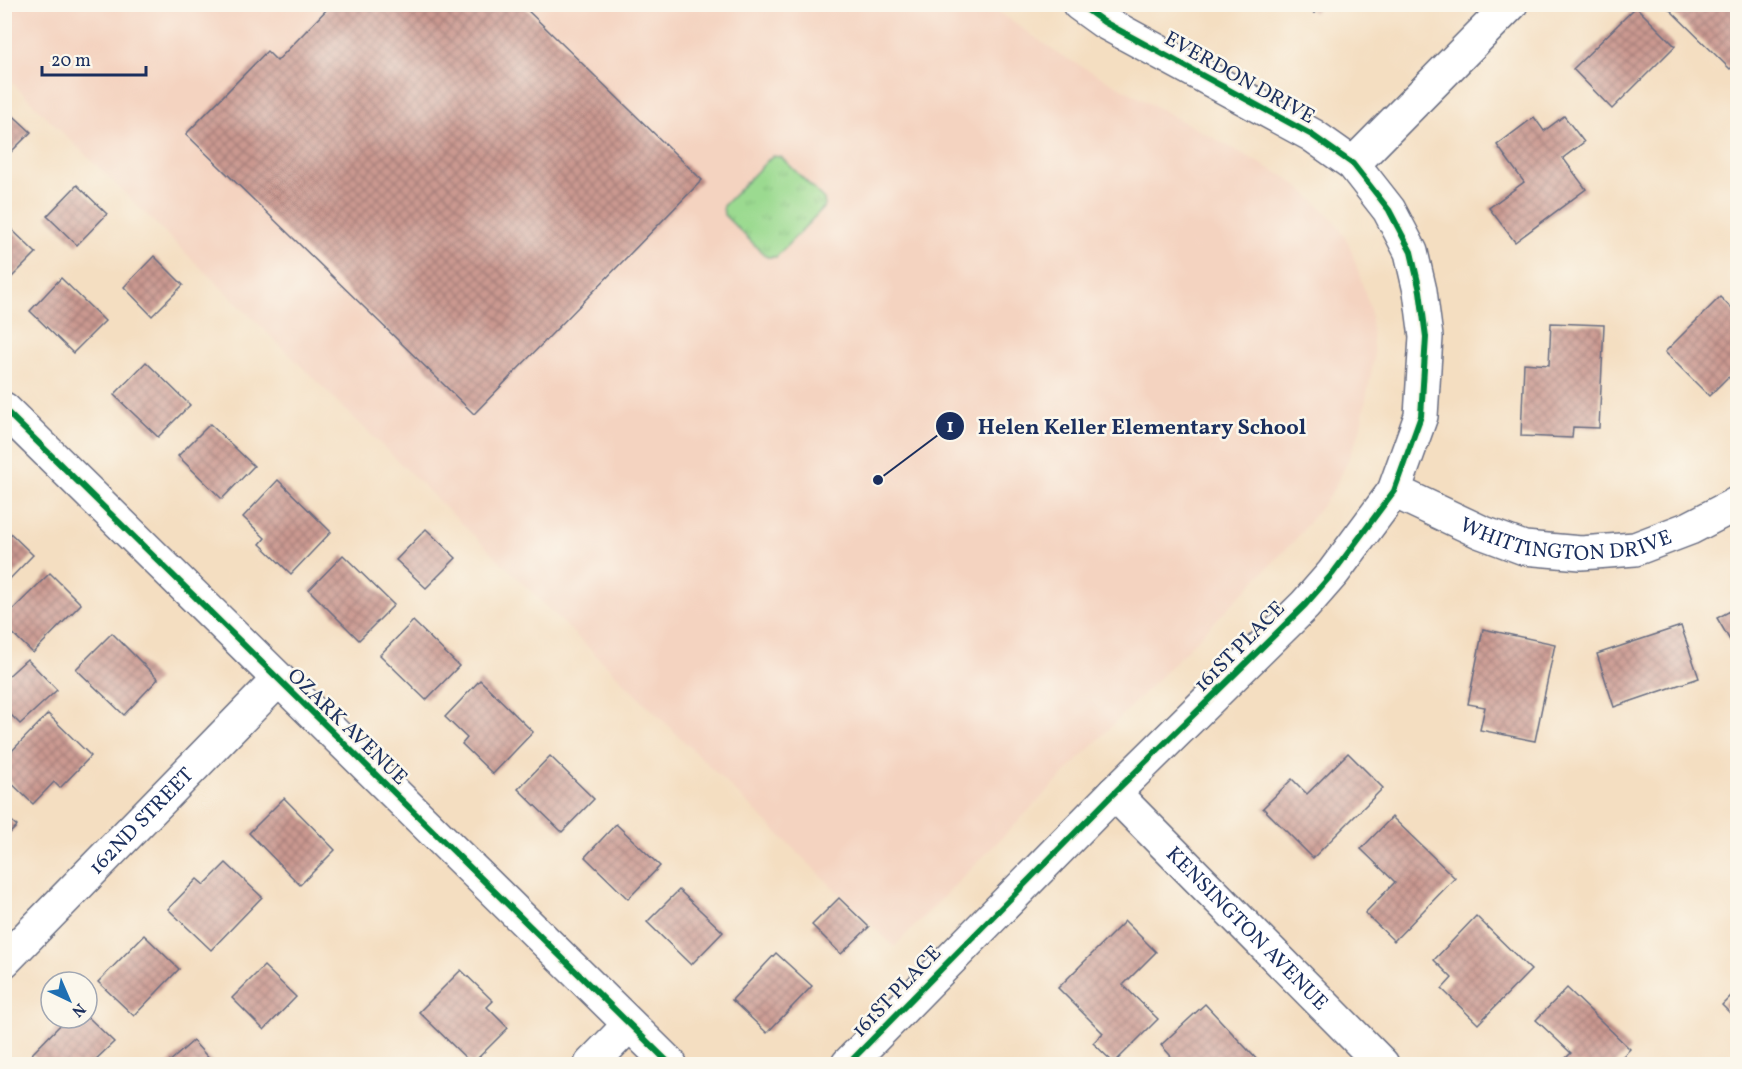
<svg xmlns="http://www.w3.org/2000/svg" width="1742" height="1069" viewBox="0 0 1742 1069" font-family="Vollkorn,serif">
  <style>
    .built { fill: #f4d3c0 }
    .grass { fill: url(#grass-tufts); stroke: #5b8477; stroke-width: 1.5 }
    .building { fill: url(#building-cross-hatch) }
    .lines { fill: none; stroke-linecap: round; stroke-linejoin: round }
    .minor-casing { stroke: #676c81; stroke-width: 36 }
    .minor { stroke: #fff; stroke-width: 33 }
    .cycleway-casing { stroke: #fbf7ec; stroke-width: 10 }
    .cycleway { stroke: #00873e; stroke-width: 6 }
    .labels { text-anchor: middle; stroke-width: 5; stroke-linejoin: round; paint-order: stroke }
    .street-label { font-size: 21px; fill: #1b2f5e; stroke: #fbf7ec }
    .leader { fill: none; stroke: #1b2f5e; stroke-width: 2 }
    .callout-dot { fill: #1b2f5e; stroke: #fbf7ec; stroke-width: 2 }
    .mark-label { font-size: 18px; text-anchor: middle; font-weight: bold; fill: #fff }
    .callout-label { font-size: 22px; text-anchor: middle; font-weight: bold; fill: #1b2f5e; stroke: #fbf7ec; stroke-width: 5; stroke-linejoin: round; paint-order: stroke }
  </style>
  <defs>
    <pattern id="grass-tufts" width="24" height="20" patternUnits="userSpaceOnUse" patternTransform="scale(1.5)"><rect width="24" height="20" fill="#9bda90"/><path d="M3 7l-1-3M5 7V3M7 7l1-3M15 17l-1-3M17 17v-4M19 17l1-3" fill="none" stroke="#85bb7f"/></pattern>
    <pattern id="building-cross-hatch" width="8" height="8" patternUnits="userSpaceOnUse" patternTransform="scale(1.5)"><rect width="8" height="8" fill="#cb9990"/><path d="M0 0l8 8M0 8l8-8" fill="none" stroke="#a47d79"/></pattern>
  </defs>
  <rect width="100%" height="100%" fill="#fbf7ec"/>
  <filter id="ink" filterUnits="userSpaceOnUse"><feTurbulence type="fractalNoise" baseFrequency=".0167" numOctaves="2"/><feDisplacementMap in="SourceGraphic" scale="12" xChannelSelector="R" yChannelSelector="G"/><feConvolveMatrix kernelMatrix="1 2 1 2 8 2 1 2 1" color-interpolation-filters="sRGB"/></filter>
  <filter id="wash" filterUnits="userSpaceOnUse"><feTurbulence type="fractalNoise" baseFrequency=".008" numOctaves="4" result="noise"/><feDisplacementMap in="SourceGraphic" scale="24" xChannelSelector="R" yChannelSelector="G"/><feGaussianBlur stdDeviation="1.35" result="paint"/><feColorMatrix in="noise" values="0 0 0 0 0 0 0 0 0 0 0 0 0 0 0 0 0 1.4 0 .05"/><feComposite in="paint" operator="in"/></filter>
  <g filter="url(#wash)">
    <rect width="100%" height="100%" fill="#f4dec1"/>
    <!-- built -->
    <path class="built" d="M4,5H989L1057,53L1287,178L1307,194L1335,221L1350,246L1370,308L1374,358L1360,430L1346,465L1330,495L1294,541L894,947L5,76Z"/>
    <!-- grass -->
    <path class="grass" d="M772,156L781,157L824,199L825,206L776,257H767L724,215L723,206Z"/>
    <g id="blocks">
      <!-- building -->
      <g class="building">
        <path d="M332,4H521L702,180L474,414L186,134L267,51L277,61Z"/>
        <path d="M1306,4H1322L1314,13Z"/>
        <path d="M1664,4H1738V62L1730,69Z"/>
        <path d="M1636,7L1675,46L1612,109L1573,69Z"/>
        <path d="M4,107L31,132L4,159Z"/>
        <path d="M1564,116L1584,142L1563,158L1586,189L1515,242L1489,208L1524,182L1497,145L1534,117L1544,131Z"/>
        <path d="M77,185L107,214L77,245L47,216Z"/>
        <path d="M4,222L36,253L4,285Z"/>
        <path d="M154,256L183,285L152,316L124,287Z"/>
        <path d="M61,278L105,321L73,353L30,311Z"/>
        <path d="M1720,297L1738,315V387L1728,377L1709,396L1665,352Z"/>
        <path d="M1551,323L1604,325L1599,428L1573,427L1572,438L1521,436L1524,363L1549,365Z"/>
        <path d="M146,362L190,405L158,437L114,395Z"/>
        <path d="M210,424L254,466L222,499L178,456Z"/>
        <path d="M278,480L331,532L291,574L260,544L265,538L243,517Z"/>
        <path d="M4,527L33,555L4,585Z"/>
        <path d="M426,529L456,558L426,588L396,560Z"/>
        <path d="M343,555L394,605L359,640L309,590Z"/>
        <path d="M50,573L81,604L33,653L4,625V618Z"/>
        <path d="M1738,607V654L1717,618Z"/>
        <path d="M413,621L459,666L426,700L380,655Z"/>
        <path d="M1681,626L1699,678L1614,707L1597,654Z"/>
        <path d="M1483,629L1555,644L1535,741L1480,730L1485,707L1468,704Z"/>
        <path d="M112,633L158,679L124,715L76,669Z"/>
        <path d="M27,659L57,690L20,724L4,708V680Z"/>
        <path d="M480,680L533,732L493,774L462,744L467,738L445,717Z"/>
        <path d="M48,714L91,756L60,788L54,782L33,804L4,776V759Z"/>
        <path d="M1348,753L1383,788L1313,858L1263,808L1292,779L1307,794Z"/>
        <path d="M550,756L594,799L562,832L518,789Z"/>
        <path d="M284,798L335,850L300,885L249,833Z"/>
        <path d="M4,814L17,826L4,839Z"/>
        <path d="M1392,817L1455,878L1394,941L1365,913L1395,882L1361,849Z"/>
        <path d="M616,824L660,866L628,899L585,857Z"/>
        <path d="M226,863L262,897L211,950L168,909L197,879L204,885Z"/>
        <path d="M679,890L723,932L691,965L647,922Z"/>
        <path d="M839,898L869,927L841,954L812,925Z"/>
        <path d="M1476,916L1531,970L1478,1024L1442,989L1452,978L1434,960Z"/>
        <path d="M1125,921L1156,952L1123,985L1158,1019L1114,1063L1093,1043L1103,1033L1058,988Z"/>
        <path d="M144,935L179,969L134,1016L98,982Z"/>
        <path d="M776,953L812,986L767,1033L732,1000Z"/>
        <path d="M264,966L296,997L264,1030L232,998Z"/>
        <path d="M461,970L493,1001L487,1007L508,1028L472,1064L419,1012Z"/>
        <path d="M1567,988L1630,1049L1615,1064H1560L1571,1053L1536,1020Z"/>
        <path d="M1738,989V1021L1722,1005Z"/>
        <path d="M1205,1004L1261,1064H1178L1161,1045Z"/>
        <path d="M87,1016L114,1042L91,1064H44L32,1054L67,1018H87Z"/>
        <path d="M193,1041L214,1064H167Z"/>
      </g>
    </g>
  </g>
  <g filter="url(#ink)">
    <use href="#blocks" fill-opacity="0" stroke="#676c81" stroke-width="1.5"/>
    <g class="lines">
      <defs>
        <g id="minor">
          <path d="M1353,164L1511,4"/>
          <path d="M4,409L670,1064"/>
          <path id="s1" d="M1394,491L1481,532L1524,548L1581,553L1635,549L1690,528L1738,503"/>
          <path id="s2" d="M1114,793L1382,1064"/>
          <path id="s3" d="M4,961L278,680"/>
          <path d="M591,1064L629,1025"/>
          <path d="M848,1064L1114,793L1305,605L1333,573L1394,491L1421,416L1426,337L1420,291L1411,252L1389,210L1353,164L1312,135L1104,22L1079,4"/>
        </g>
      </defs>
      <!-- minor casing -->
      <use href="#minor" class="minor-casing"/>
      <!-- minor -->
      <use href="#minor" class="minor"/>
      <defs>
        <g id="cycleway">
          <path d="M4,409L670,1064"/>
          <path d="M848,1064L1114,793L1305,605L1333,573L1394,491L1421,416L1426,337L1420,291L1411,252L1389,210L1353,164L1312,135L1104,22L1079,4"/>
        </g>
      </defs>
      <!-- cycleway casing -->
      <use href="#cycleway" class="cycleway-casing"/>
      <!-- cycleway -->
      <use href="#cycleway" class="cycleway"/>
    </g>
  </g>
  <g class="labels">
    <!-- street labels -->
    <g class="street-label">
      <text transform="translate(1240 77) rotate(29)" y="7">EVERDON DRIVE</text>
      <text dy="7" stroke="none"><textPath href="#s1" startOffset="183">WHITTINGTON DRIVE</textPath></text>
      <text transform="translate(1239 646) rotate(-45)" y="7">161ST PLACE</text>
      <text transform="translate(348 726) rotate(44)" y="7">OZARK AVENUE</text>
      <text dy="7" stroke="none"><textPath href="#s3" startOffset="196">162ND STREET</textPath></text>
      <text dy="7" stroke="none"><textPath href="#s2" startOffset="190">KENSINGTON AVENUE</textPath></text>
      <text transform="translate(896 991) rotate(-46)" y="7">161ST PLACE</text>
    </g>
  </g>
  <!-- callouts -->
  <path class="leader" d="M878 480L950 426"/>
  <g class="callout-dot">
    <circle cx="878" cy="480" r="6"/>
    <circle cx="950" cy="426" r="15"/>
  </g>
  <g class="mark-label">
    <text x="950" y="432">1</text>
  </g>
  <g class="callout-label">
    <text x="1142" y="434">Helen Keller Elementary School</text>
  </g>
  <!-- margin -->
  <rect width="1742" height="1069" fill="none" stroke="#fbf7ec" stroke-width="24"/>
  <!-- north arrow -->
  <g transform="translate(69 1000) rotate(136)"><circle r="28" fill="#fbf7ec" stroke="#a1a7b3" stroke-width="1.5"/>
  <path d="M0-4.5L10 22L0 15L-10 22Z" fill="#1f6fb2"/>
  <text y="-9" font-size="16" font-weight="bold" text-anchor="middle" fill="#1b2f5e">N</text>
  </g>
  <!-- scale -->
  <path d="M42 66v9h104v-9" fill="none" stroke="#1b2f5e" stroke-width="3"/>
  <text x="51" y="66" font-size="18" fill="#1b2f5e" stroke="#fbf7ec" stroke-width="4.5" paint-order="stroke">20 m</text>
</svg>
